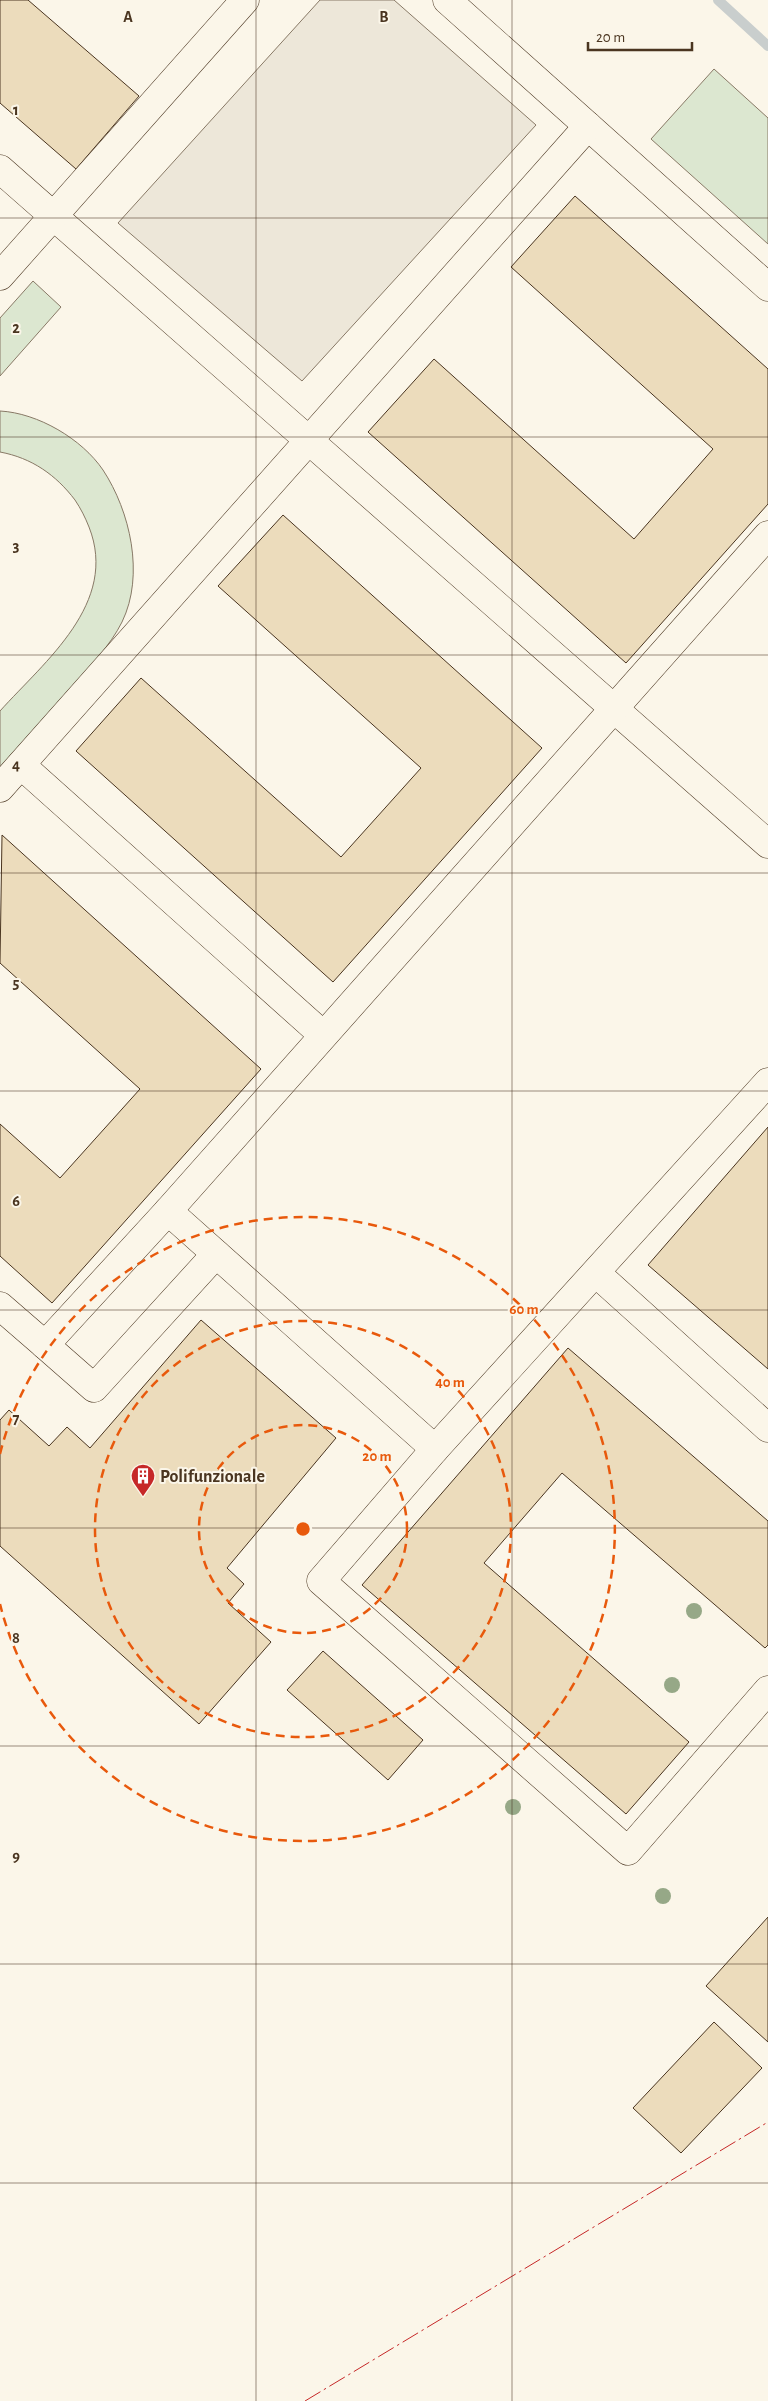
<svg xmlns="http://www.w3.org/2000/svg" width="768" height="2401" viewBox="0 0 768 2401" font-family="'Alegreya Sans',sans-serif">
  <style>
    .pitch { fill: #dce7d0; stroke: #887966 }
    .parking { fill: #ede7d9; stroke: #887966 }
    .lines { fill: none; stroke-linecap: round; stroke-linejoin: round }
    .stream { stroke: #c9cecd; stroke-width: 10 }
    .building { fill: #ecdcbc; stroke: #4a3520 }
    .minor-casing { stroke: #4a3520; stroke-width: 29 }
    .minor { stroke: #fbf6e9; stroke-width: 28 }
    .power { stroke: #c62828; stroke-width: 1; stroke-dasharray: 18 4 2.5 4; stroke-linecap: butt }
    .tree { fill: #96a887 }
    .grid { fill: none; stroke: #4a3520; stroke-width: 1; stroke-opacity: 0.55 }
    .ring { fill: none; stroke: #e8590c; stroke-width: 2.5; stroke-dasharray: 9 6 }
    .labels { text-anchor: middle; stroke-width: 4; stroke-linejoin: round; paint-order: stroke }
    .poi-label { font-size: 18px; font-weight: bold; fill: #4a3520; stroke: #fbf6e9; text-anchor: start }
    .grid-label { font-size: 16px; text-anchor: middle; font-weight: bold; fill: #4a3520; stroke: #fbf6e9; stroke-width: 4; stroke-linejoin: round; paint-order: stroke }
    .centre { fill: #e8590c; stroke: #fbf6e9; stroke-width: 2.5 }
    .ring-label { font-size: 15px; text-anchor: middle; font-weight: bold; fill: #e8590c; stroke: #fbf6e9; stroke-width: 4; stroke-linejoin: round; paint-order: stroke }
  </style>
  <rect width="100%" height="100%" fill="#fbf6e9"/>
  <!-- pitch -->
  <g class="pitch">
    <path d="M714,69L768,118V244L651,139Z"/>
    <path d="M33,281L61,307L0,376V318Z"/>
    <path d="M0,411C38,413 82,439 103,470C130,511 145,575 122,622C110,646 91,665 73,685C49,712 24,740 0,767V711C45,661 119,603 89,527C85,517 81,509 75,500C56,475 32,458 0,452Z"/>
  </g>
  <!-- parking -->
  <path class="parking" d="M320,0H394L536,125L302,381L118,223Z"/>
  <g class="lines">
    <!-- stream -->
    <path class="stream" d="M718,0L768,46"/>
  </g>
  <!-- building -->
  <g class="building">
    <path d="M0,0H28L139,96L76,169L0,103Z"/>
    <path d="M575,196L768,369V504L626,663L368,432L434,359L634,539L713,449L511,267Z"/>
    <path d="M283,515L542,748L333,982L76,751L141,678L341,857L421,768L218,586Z"/>
    <path d="M2,835L261,1069L52,1303L0,1256V1124L60,1178L140,1089L0,963Z"/>
    <path d="M768,1127V1369L648,1265Z"/>
    <path d="M201,1320L336,1438L227,1568L244,1584L228,1603L271,1642L199,1724L0,1546V1420L9,1410L49,1446L67,1427L90,1448Z"/>
    <path d="M568,1348L768,1521V1645L765,1648L562,1473L484,1563L689,1742L626,1814L362,1585Z"/>
    <path d="M323,1651L423,1740L388,1780L287,1690Z"/>
    <path d="M768,1917V2042L706,1986Z"/>
    <path d="M714,2022L762,2068L681,2153L633,2108Z"/>
  </g>
  <g class="lines">
    <defs>
      <g id="minor">
        <path d="M447,0L768,287"/>
        <path d="M0,169L768,844"/>
        <path d="M0,276L245,0"/>
        <path d="M21,765L323,1035"/>
        <path d="M0,788L588,126"/>
        <path d="M768,1082L435,1449L321,1581L628,1851L768,1690"/>
        <path d="M168,1211L435,1449"/>
        <path d="M216,1254L94,1388L45,1345L168,1211L768,535"/>
        <path d="M596,1273L768,1428"/>
        <path d="M0,1306L45,1345"/>
      </g>
    </defs>
    <!-- minor casing -->
    <use href="#minor" class="minor-casing"/>
    <!-- minor -->
    <use href="#minor" class="minor"/>
    <!-- power -->
    <path class="power" d="M305,2401L768,2122"/>
  </g>
  <!-- trees -->
  <g class="tree">
    <circle cx="694" cy="1611" r="8"/>
    <circle cx="672" cy="1685" r="8"/>
    <circle cx="513" cy="1807" r="8"/>
    <circle cx="663" cy="1896" r="8"/>
  </g>
  <!-- grid -->
  <path class="grid" d="M256,0V2401M512,0V2401M0,218H768M0,437H768M0,655H768M0,873H768M0,1091H768M0,1310H768M0,1528H768M0,1746H768M0,1964H768M0,2183H768"/>
  <!-- distance rings -->
  <g class="ring">
    <circle cx="303" cy="1529" r="104"/>
    <circle cx="303" cy="1529" r="208"/>
    <path d="M0 1454A312 312 0 1 1 0 1604"/>
  </g>
  <!-- icons -->
  <defs>
    <symbol id="building-pin" viewBox="-11 -11 22 30"><path d="M0 17L-7.5 6A9.5 9.5 0 1 1 7.5 6Z" fill="#c62828" stroke="#fbf6e9"/><path d="M-4-6H4V6H1V3H-1V6H-4ZM-2.5-4.3h1.7v1.8h-1.7ZM.8-4.3h1.7v1.8H.8ZM-2.5-1h1.7V.8h-1.7ZM.8-1h1.7V.8H.8Z" fill="#fff"/></symbol>
  </defs>
  <g fill-rule="evenodd">
    <use href="#building-pin" x="129" y="1462" width="28" height="38"/>
  </g>
  <g class="labels">
    <!-- poi labels -->
    <g class="poi-label">
      <text x="160" y="1482">Polifunzionale</text>
    </g>
  </g>
  <g class="grid-label">
    <text x="128" y="22">A</text>
    <text x="384" y="22">B</text>
    <text x="16" y="115">1</text>
    <text x="16" y="333">2</text>
    <text x="16" y="551">3</text>
    <text x="16" y="770">4</text>
    <text x="16" y="988">5</text>
    <text x="16" y="1206">6</text>
    <text x="16" y="1424">7</text>
    <text x="16" y="1643">8</text>
    <text x="16" y="1861">9</text>
  </g>
  <circle cx="303" cy="1529" r="8" class="centre"/>
  <g class="ring-label">
    <text x="524" y="1314">60 m</text>
    <text x="450" y="1387">40 m</text>
    <text x="377" y="1461">20 m</text>
  </g>
  <!-- scale -->
  <path d="M588 42v8h104v-8" fill="none" stroke="#4a3520" stroke-width="2.5"/>
  <text x="596" y="42" font-size="15" fill="#4a3520" stroke="#fbf6e9" stroke-width="4" paint-order="stroke">20 m</text>
</svg>
